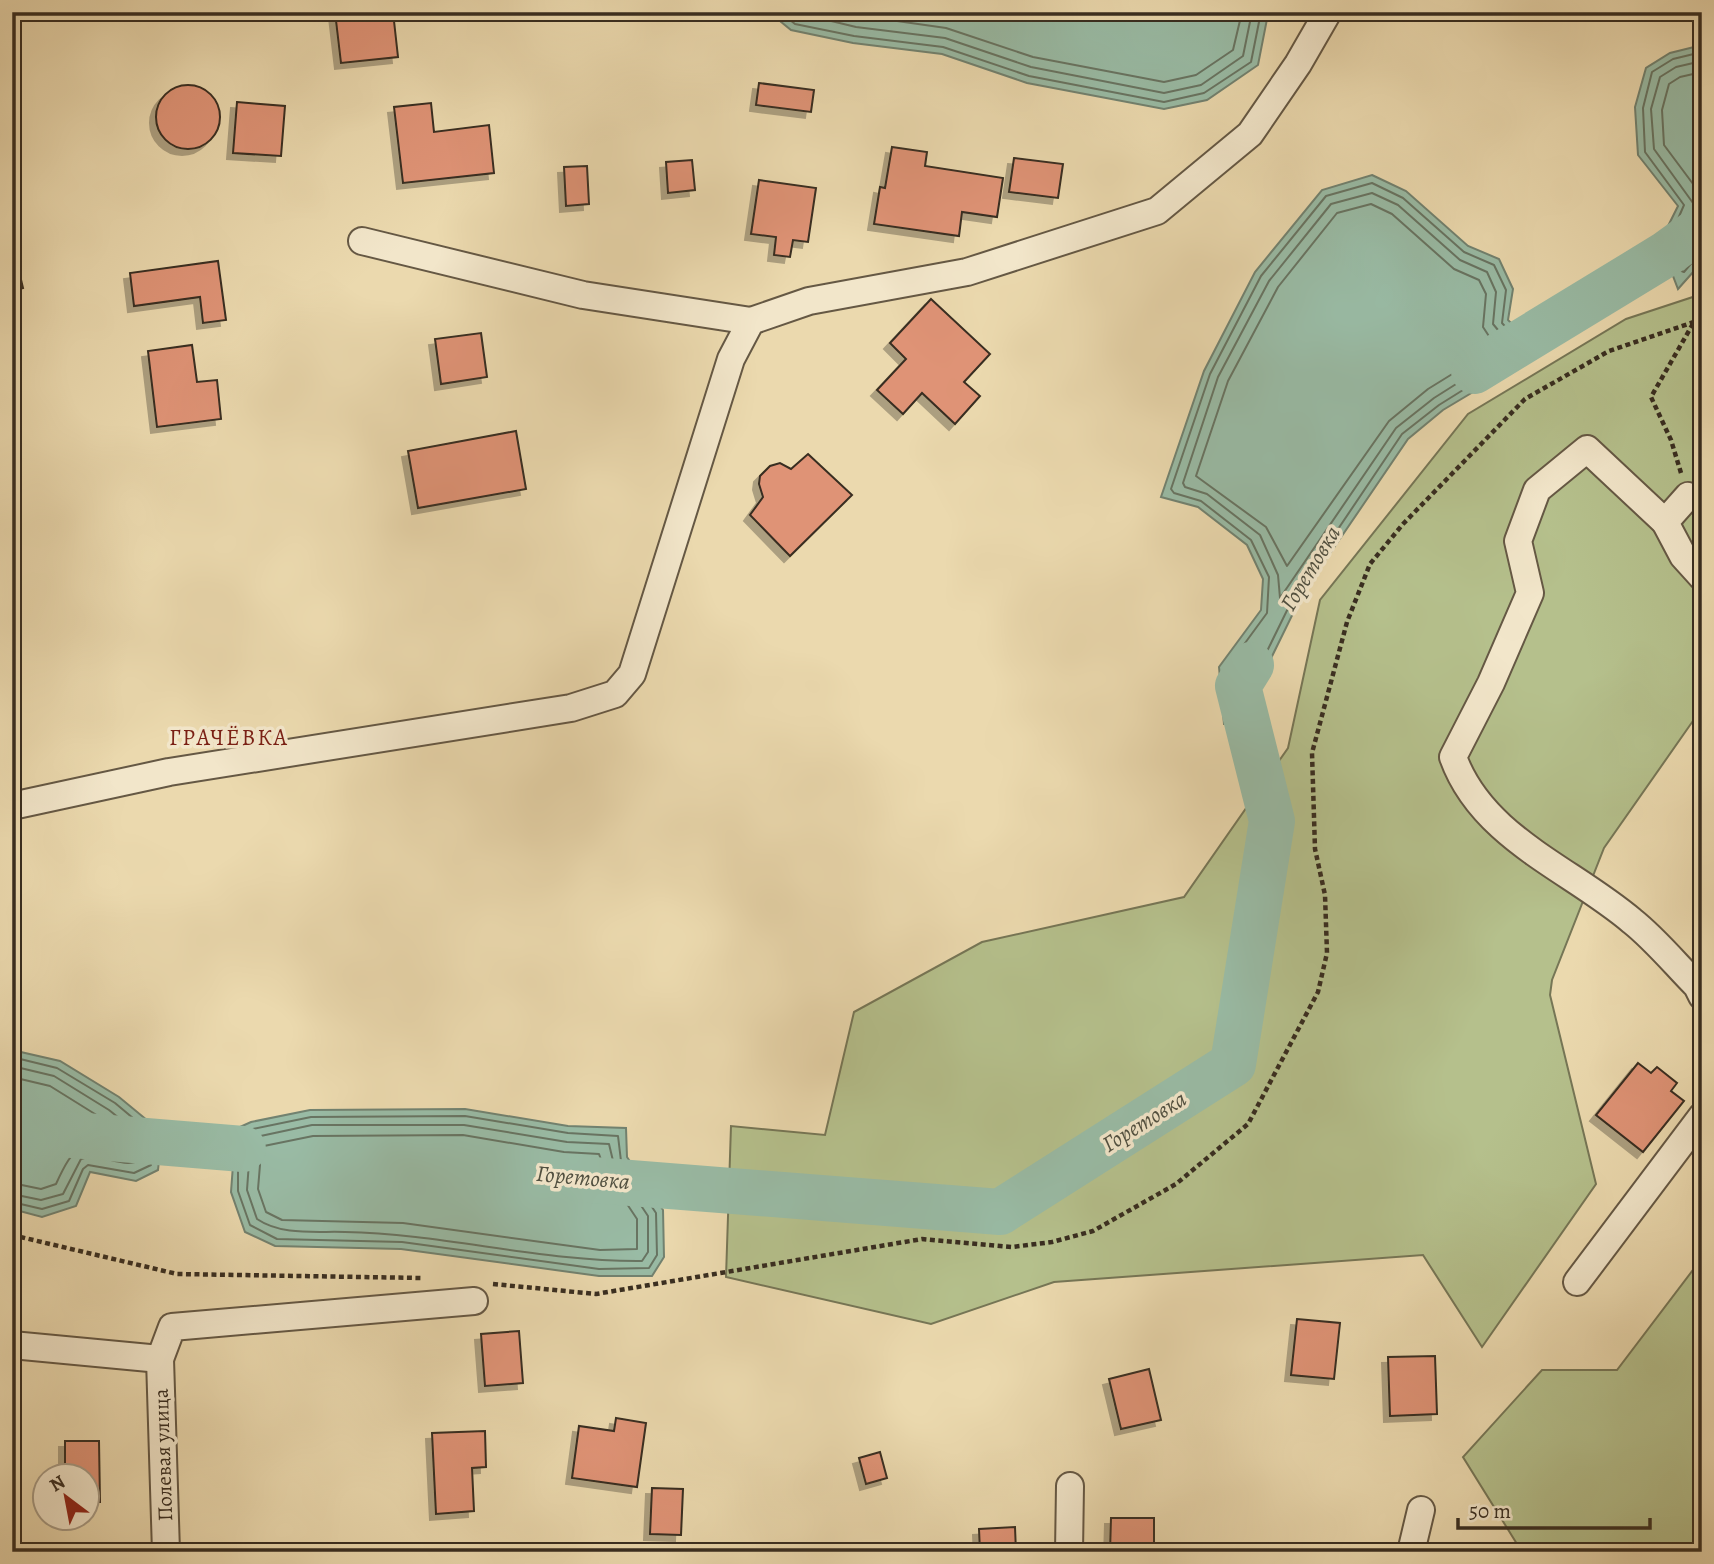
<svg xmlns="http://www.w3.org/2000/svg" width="1714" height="1564" viewBox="0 0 1714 1564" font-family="Alegreya,serif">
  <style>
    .green { fill: #b5c08c; stroke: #767656; stroke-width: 2 }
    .water { fill: #99bba5; stroke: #728270; stroke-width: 2 }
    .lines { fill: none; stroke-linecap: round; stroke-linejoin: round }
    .shore { stroke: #687462; stroke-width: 2 }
    .river { stroke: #99bba5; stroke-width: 46 }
    .building { fill: #df9376; stroke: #382d20; stroke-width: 2; filter: url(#shadow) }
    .minor-casing { stroke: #655844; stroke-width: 30 }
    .path { stroke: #382d20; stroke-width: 4.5; stroke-dasharray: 5 3.5; stroke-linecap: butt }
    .minor { stroke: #f2e6ca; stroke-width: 26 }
    .labels { text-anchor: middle; stroke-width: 7; stroke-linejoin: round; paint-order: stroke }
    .street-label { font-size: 21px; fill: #382d20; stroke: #f2e6ca }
    .water-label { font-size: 23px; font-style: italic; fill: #505041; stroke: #f2e6ca }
    .neighbourhood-label { font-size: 23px; letter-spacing: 2px; fill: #7a1f14; stroke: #f2e6ca }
  </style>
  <defs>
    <filter id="shadow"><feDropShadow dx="-6" dy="6" stdDeviation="0" flood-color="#0004"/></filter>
  </defs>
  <rect width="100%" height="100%" fill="#ebd9ae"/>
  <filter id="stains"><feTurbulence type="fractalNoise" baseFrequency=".00286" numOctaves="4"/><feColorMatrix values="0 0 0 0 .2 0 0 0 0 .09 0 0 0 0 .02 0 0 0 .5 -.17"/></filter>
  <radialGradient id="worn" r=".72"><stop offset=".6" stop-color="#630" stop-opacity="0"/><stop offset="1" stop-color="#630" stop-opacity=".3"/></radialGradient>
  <!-- green -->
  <g class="green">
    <path d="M1702,294V708L1604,848L1552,980L1550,995L1596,1184L1482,1347L1423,1255L1054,1282L931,1324L726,1277L731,1126L825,1135L854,1012L982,942L1184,897L1288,748L1320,600L1468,414L1626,319Z"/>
    <path d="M1702,1258V1552H1522L1463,1457L1542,1370H1617Z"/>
  </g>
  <!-- water -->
  <g class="water">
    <path d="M769,12H1265L1268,14L1258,65L1207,100L1164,109L1027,83L942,54L853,43L791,30Z"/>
    <path d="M1702,45V262L1678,289L1660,242L1678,206L1638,155L1635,107L1646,68L1670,53Z"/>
    <path d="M1372,175L1406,191L1468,246L1499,259L1513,289L1508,320L1540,352L1443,410L1408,439L1303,593L1255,691L1247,722L1224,724L1219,667L1261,610L1263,579L1247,545L1198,507L1161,497L1204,371L1255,272L1322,190Z"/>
    <path d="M12,1050L60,1061L119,1097L159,1130L161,1142L158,1170L136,1181L90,1172L76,1206L42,1217L12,1209Z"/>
    <path d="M465,1109L568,1126L626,1128L627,1157L663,1210L664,1257L652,1276H599L401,1249L275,1246L245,1232L231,1192L233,1165C209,1155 206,1168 182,1161L180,1143L185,1131L220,1136L251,1122L310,1110Z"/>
  </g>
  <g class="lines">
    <!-- shore -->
    <g class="shore">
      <path d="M780,12L795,24L854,36L943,47L1029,76L1164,102L1204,93L1251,62L1261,12"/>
      <path d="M794,12L856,27L945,38L1031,67L1164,93L1201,85L1243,56L1252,12"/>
      <path d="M834,12L946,28L1033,57L1164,82L1196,75L1233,50L1242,12"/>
      <path d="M1702,52L1673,59L1652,72L1643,108L1645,152L1684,205L1668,242L1679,270L1684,272L1695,259L1702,258"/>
      <path d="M1702,61L1676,67L1660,77L1651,109L1654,149L1693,203V212L1678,243L1684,255L1702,249"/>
      <path d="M1702,72L1680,77L1669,84L1662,110L1664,145L1702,196"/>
      <path d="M1372,183L1403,198L1464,252L1494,265L1506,290L1502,323L1527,350L1439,405L1402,434L1297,590L1249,688L1242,714L1233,716L1226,669L1267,613L1269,577L1251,540L1201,501L1174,493L1171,489L1210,374L1261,276L1326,196Z"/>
      <path d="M1372,193L1398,205L1460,260L1487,272L1496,292L1493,324L1513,348L1434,398L1396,428L1280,598L1278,575L1260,535L1207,494L1185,487L1183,483L1218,377L1269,281L1331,204Z"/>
      <path d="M1371,204L1392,214L1454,269L1479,280L1486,294L1483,327L1496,347L1428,389L1389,421L1287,566L1266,527L1196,476L1228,381L1278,287L1337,213Z"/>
      <path d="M1249,654L1254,658L1242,681L1238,683L1235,671Z"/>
      <path d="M12,1057L57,1068L115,1103L152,1134L151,1165L134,1173L88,1165L83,1169L69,1201L42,1209L12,1202"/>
      <path d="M12,1066L54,1076L109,1110L144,1138L143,1159C124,1171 102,1151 81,1159L63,1194L41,1200L12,1194"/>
      <path d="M12,1077L50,1086L103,1119L134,1146L131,1153C82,1145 78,1136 56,1184L41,1189L12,1183"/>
      <path d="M465,1116L568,1133L618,1136L621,1161L656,1213L657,1255L649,1268L599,1269L402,1242L277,1239L250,1225L238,1191V1160C213,1146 210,1161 191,1156L188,1145L192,1139L221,1143L253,1129L311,1117Z"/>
      <path d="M312,1125H464L567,1142L609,1144L614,1165L648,1216V1252L642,1261C542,1262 445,1234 345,1232C316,1231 282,1236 257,1219L247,1190L249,1162L238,1146L256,1137Z"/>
      <path d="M463,1135L564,1152L599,1154L605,1171L637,1219V1249L600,1250L403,1223L282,1220L266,1212L258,1189L260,1165L256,1151L259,1147L313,1136Z"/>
    </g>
    <!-- river -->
    <g class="river">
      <path d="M1474,371L1666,254L1702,228"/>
      <path d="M12,1130L243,1149"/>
      <path d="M580,1179L1000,1212L1233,1064L1272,821L1238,686L1251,665"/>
    </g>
  </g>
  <!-- building -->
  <g class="building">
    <path d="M335,12H393L398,57L341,63Z"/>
    <path d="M759,83L814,90L811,112L756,105Z"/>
    <circle cx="188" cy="117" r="32"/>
    <path d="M237,102L285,106L281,156L233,153Z"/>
    <path d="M431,103L434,132L489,125L494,173L403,183L394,107Z"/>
    <path d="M892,147L927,152L925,166L1003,178L997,217L962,212L959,236L874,224L880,187L885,188Z"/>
    <path d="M1014,158L1063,164L1058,198L1009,192Z"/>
    <path d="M692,160L695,190L668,193L666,162Z"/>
    <path d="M587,166L589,204L566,206L564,167Z"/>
    <path d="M759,180L816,188L808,242L793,240L790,257L774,255L776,237L751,234Z"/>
    <path d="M12,242L23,288L12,291Z"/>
    <path d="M218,261L226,320L203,323L200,297L134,306L130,273Z"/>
    <path d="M931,299L990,354L964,382L980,396L955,424L922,393L903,414L877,390L906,359L890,343Z"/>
    <path d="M481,333L487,377L441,384L435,339Z"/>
    <path d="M192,345L197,382L217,380L221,419L157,427L148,351Z"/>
    <path d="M516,431L526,489L418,508L408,451Z"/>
    <path d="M808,454L852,495L790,556L750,515L763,497L759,484L760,476L770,466L780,463L791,469Z"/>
    <path d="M1638,1063L1651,1073L1657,1067L1677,1083L1671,1091L1684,1101L1643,1152L1596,1115Z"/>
    <path d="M1297,1319L1340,1323L1334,1379L1291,1375Z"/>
    <path d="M519,1331L523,1383L485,1386L481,1334Z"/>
    <path d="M1435,1356L1437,1414L1390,1416L1388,1357Z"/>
    <path d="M1149,1369L1161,1420L1121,1429L1109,1379Z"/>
    <path d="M616,1418L646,1423L637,1487L572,1478L579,1426L614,1431Z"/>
    <path d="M485,1431L486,1467L472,1468L474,1511L436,1514L432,1433Z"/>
    <path d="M65,1441H99L100,1502H88V1476H65Z"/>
    <path d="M880,1452L887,1478L866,1484L859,1458Z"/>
    <path d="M652,1488L683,1489L681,1535L650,1534Z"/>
    <path d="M1111,1518H1154V1552H1110Z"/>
    <path d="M1015,1527L1016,1552H980L979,1529Z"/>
    <path d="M251,1548V1552H193V1551Z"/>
    <path d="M100,1550V1552H54Z"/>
  </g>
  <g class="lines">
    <defs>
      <g id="minor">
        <path d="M362,241L583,295L751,321"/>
        <path d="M1702,501L1688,496L1665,522L1683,556L1702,577"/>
        <path d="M1665,522L1587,449L1537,490L1518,541L1530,593L1491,683L1453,757C1482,838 1571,869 1632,921C1656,940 1676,965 1697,986L1702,996"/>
        <path d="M12,806L169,772L571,708L615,694L632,674L731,359L751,321L809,301L967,272L1157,211L1250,134L1298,64L1328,12"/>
        <path d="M1577,1282L1702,1116"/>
        <path d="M12,1345L160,1359L172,1327L474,1301"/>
        <path d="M160,1359L166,1552"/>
        <path d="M1069,1552L1070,1486"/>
        <path d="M1411,1552L1421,1510"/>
      </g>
    </defs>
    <!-- minor casing -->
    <use href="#minor" class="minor-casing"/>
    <!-- path -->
    <g class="path">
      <path d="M1681,473L1671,440L1651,397L1694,322L1702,316"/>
      <path d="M12,1235L177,1274L422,1278"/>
      <path d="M493,1284L596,1294L922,1239L1012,1247L1052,1242L1093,1231L1176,1184L1248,1124L1318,992L1327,953L1325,895L1315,849L1312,753L1347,622L1370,564L1403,524L1525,399L1609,351L1694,322"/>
    </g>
    <!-- minor -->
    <use href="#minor" class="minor"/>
  </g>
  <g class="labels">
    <!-- street labels -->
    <g class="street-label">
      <text transform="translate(163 1455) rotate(-92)" y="7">Полевая улица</text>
    </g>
    <!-- water labels -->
    <g class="water-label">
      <text transform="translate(1310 568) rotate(-59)" y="8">Горетовка</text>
      <text transform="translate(1144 1121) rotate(-32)" y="8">Горетовка</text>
      <text transform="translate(583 1177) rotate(5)" y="8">Горетовка</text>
    </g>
    <!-- neighbourhood labels -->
    <g class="neighbourhood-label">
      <text x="229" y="745">ГРАЧЁВКА</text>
    </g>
  </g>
  <!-- margin -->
  <rect width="1714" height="1564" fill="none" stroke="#ebd9ae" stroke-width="42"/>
  <rect x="14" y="14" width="1686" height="1536" fill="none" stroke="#382d20" stroke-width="3.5"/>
  <rect x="21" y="21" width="1672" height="1522" fill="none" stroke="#382d20" stroke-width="2"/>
  <!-- north arrow -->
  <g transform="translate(66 1497) rotate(328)"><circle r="33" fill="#f2e6ca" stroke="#a89c86" stroke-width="2"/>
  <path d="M0-5L12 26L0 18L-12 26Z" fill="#8f2418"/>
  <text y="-10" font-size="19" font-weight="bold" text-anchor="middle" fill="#382d20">N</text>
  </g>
  <!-- scale -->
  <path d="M1458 1518v10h192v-10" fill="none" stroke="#382d20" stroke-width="3.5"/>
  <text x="1469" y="1518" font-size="21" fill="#382d20" stroke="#f2e6ca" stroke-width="5" paint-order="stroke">50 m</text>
  <rect width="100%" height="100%" filter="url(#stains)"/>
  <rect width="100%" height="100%" fill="url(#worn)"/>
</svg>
